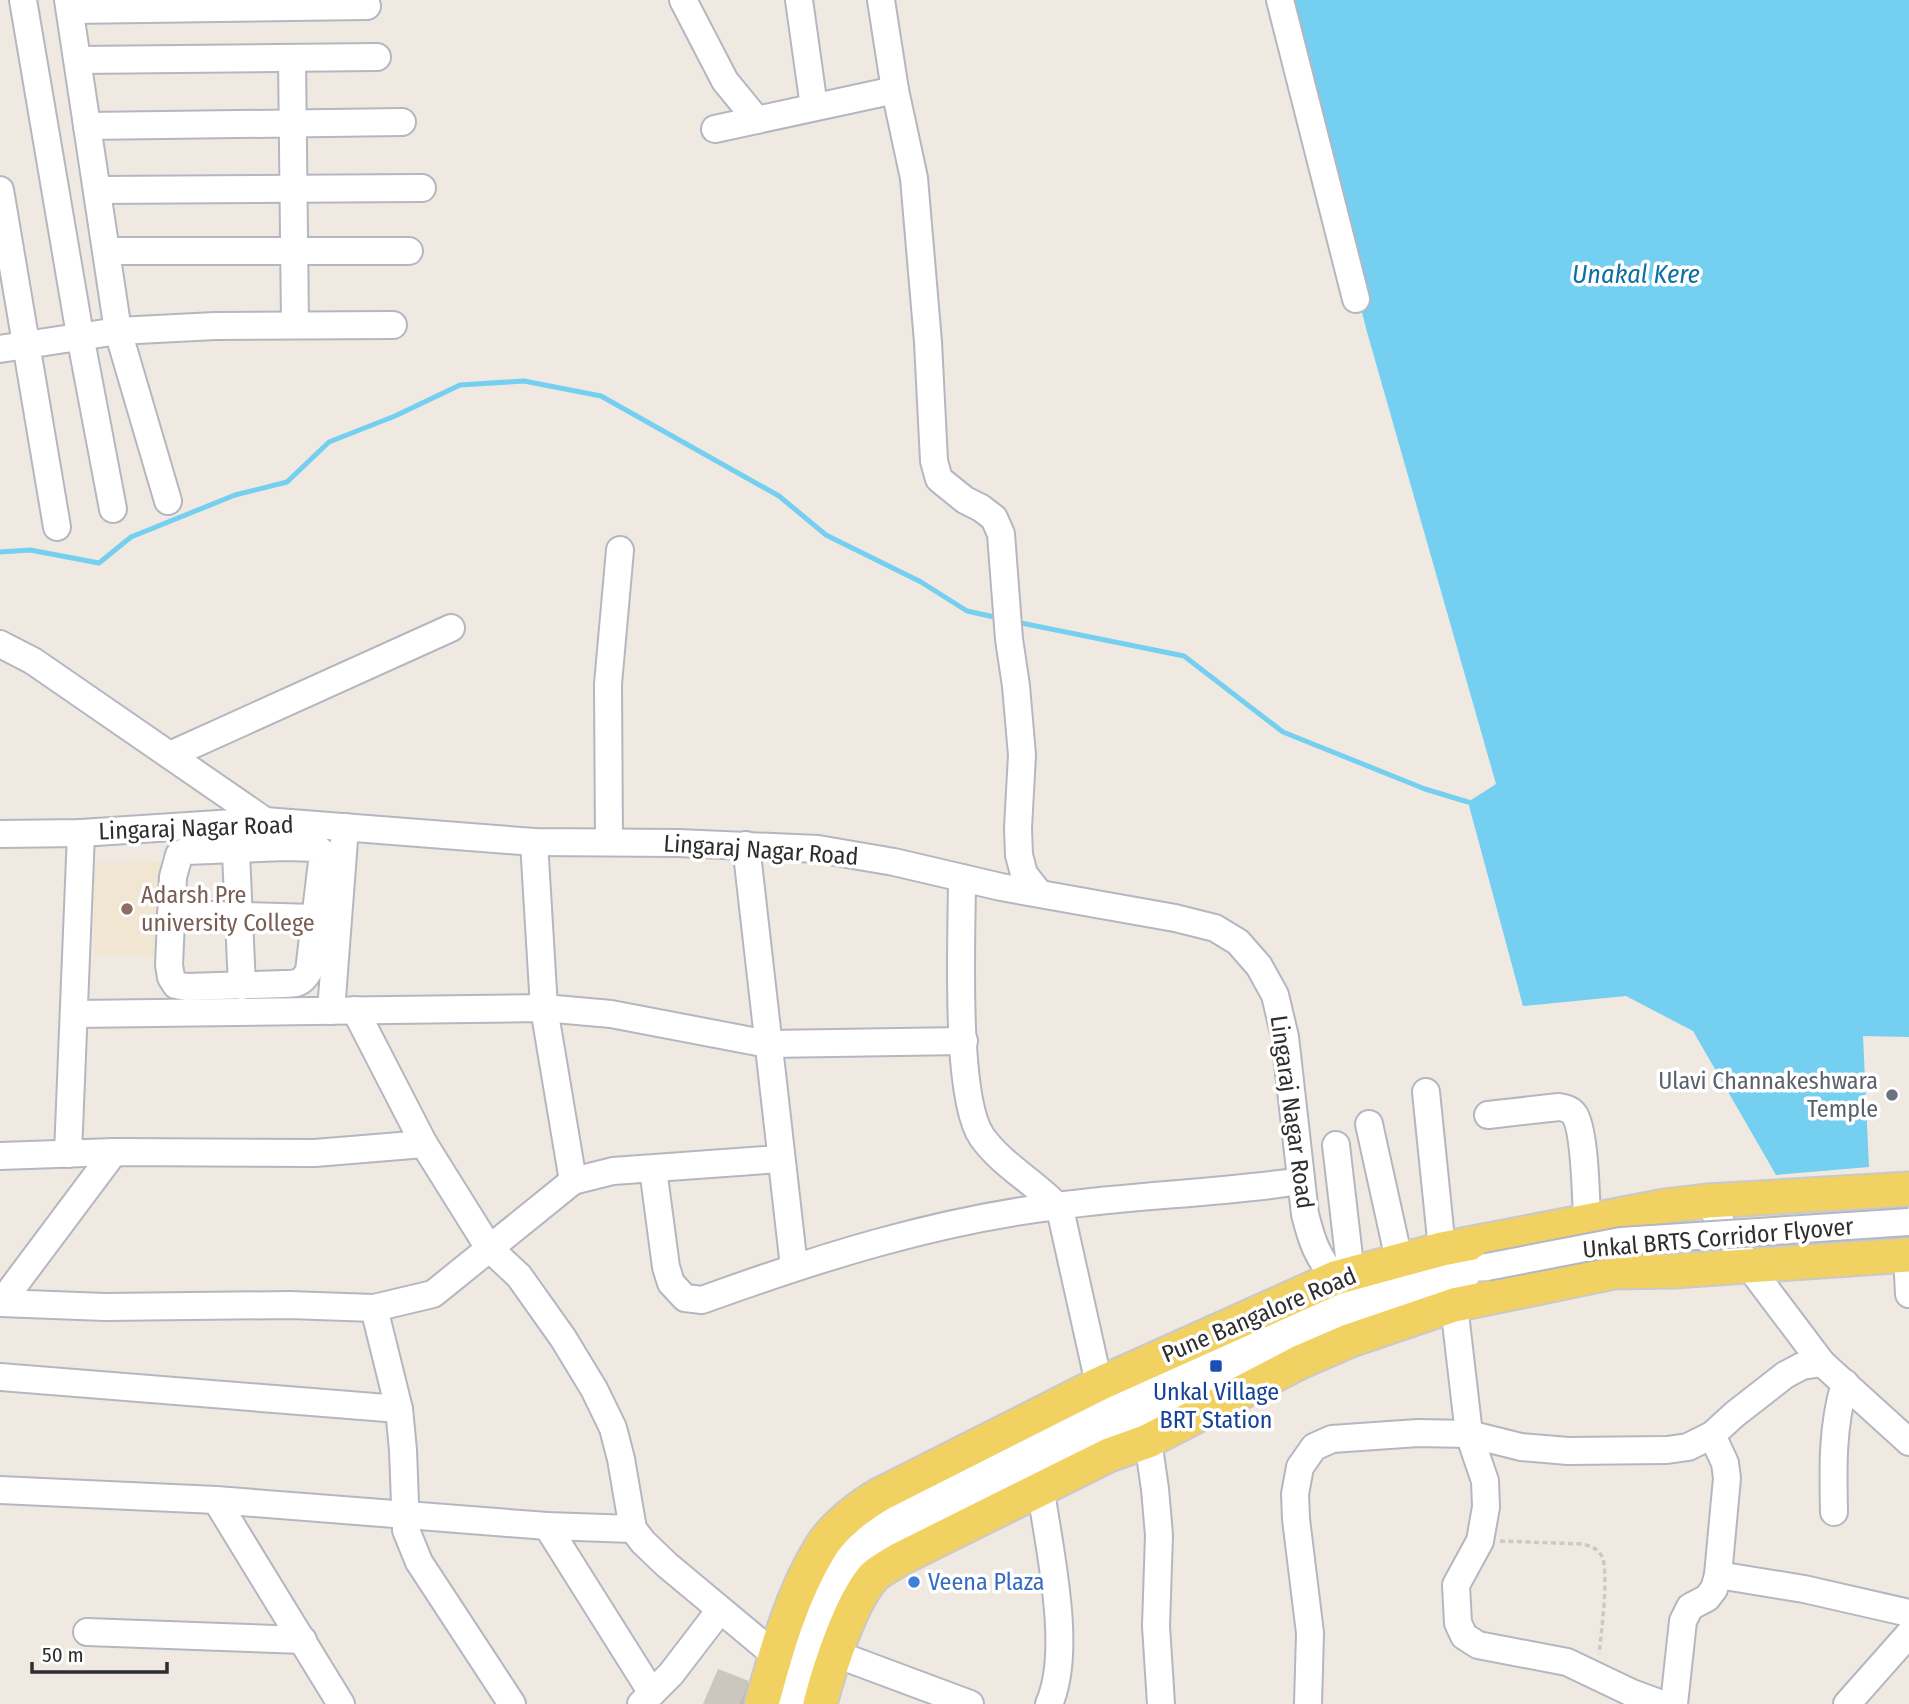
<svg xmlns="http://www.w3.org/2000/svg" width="1909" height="1704" viewBox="0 0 1909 1704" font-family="'Fira Sans Condensed',sans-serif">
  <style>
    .education { fill: #f0e6d1 }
    .water { fill: #75cff0 }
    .shadow { fill: #0003 }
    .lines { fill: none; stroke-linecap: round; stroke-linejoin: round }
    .stream { stroke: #75cff0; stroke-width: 5 }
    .building { fill: #cbc7bf }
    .minor-casing { stroke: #b4b7c1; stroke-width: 30 }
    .major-casing { stroke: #c9c9c9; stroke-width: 37 }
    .path { stroke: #c9c9c9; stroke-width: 3.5; stroke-dasharray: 5 3.5; stroke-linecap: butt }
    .minor { stroke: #fff; stroke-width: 26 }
    .major { stroke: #f2d163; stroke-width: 33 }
    .minor-bridge-casing { stroke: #b4b7c1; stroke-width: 30; stroke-linecap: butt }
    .minor-bridge { stroke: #fff; stroke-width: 26 }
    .education-dot { fill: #8d6e63; stroke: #fff; stroke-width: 2.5 }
    .worship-dot { fill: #6b7280; stroke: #fff; stroke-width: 2.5 }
    .transit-dot { fill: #1a4fb4; stroke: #fff; stroke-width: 2.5 }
    .shop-dot { fill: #3f7fe0; stroke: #fff; stroke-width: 2.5 }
    .labels { text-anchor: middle; stroke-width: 7; stroke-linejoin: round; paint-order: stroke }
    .street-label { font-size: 24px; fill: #2e2e2e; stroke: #fff }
    .education-label { font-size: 24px; fill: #785e54; stroke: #fff; text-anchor: start }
    .worship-label { font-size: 24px; fill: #5b616d; stroke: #fff; text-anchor: end }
    .transit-label { font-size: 24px; fill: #164399; stroke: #fff }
    .shop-label { font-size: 24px; fill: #366cbe; stroke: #fff; text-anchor: start }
    .water-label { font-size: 26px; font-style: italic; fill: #0d6fa3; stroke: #fff }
  </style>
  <rect width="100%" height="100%" fill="#efe9e1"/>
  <!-- education -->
  <path class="education" d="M160,862V955L94,956V863Z"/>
  <!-- water -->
  <path class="water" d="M1282,0H1909V1037L1863,1036L1869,1167L1776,1175L1693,1031L1626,996L1523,1006L1468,802L1496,784L1367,332Z"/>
  <!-- shadow -->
  <path class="shadow" d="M748,1683L755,1694L751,1704H705Z"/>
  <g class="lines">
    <!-- stream -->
    <g class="stream">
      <path d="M0,552L30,550L99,563L131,537L235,495L287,482L329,442L395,416L460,385L524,381L601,396L779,496L826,535L921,582L967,611L999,618"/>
      <path d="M1016,622L1184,656L1283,732L1425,789L1468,802"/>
    </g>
  </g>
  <!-- building -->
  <path class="building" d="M718,1669L749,1681L740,1704H703Z"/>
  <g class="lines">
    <defs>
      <g id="minor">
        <path d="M23,0L80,335L113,509"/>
        <path d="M68,0L118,331L168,501"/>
        <path d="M683,0L725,81L757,120"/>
        <path d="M799,0L814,107"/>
        <path d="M881,0L895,90L914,178L928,342L934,461L939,479L965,500L981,508L994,518L1001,534L1009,639L1016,686L1022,755L1018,828L1019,855L1024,874L1039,893"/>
        <path d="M1280,0L1356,299"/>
        <path d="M70,10L367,6"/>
        <path d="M292,58L295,325"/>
        <path d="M78,60L377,57"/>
        <path d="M87,126L402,122"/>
        <path d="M715,129L895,90"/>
        <path d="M0,190L57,527"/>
        <path d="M97,190L422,188"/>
        <path d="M107,251H409"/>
        <path d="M0,349L118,331L215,326L393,325"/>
        <path d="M0,644L33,661L265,821"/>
        <path d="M170,755L451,628"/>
        <path d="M235,831L242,986"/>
        <path d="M0,834L81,833L265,821L534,842L678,843L818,849L894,862L1001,887L1175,918L1215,928L1238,942L1259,966L1275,995L1285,1037L1305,1214C1312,1242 1317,1256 1335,1278"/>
        <path d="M534,842L544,1008L573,1181"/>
        <path d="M609,842L608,684L620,550"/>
        <path d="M746,845L794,1267"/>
        <path d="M286,847L317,848L323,853L309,971C302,983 297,984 284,984L187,987L176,985L171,977L169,965L173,877L179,855L186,851Z"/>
        <path d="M962,878C962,933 954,1097 982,1137C1002,1165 1033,1181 1057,1206L1062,1218L1099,1384"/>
        <path d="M171,914L316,918"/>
        <path d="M355,1010L424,1144L489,1248L519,1276L563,1338L594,1389L613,1428L621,1459L633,1529L643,1542L667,1565L775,1655"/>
        <path d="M331,1011L345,827"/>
        <path d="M75,1014L544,1008L611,1014L768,1044L964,1041"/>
        <path d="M1426,1092L1442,1249"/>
        <path d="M1488,1115L1559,1107C1565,1108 1570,1109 1574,1114C1585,1129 1586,1198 1587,1220"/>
        <path d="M1369,1124L1399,1260"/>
        <path d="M1336,1145L1351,1274"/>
        <path d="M68,1154L81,833"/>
        <path d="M0,1156L114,1152L315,1153L424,1144"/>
        <path d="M653,1169L666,1267L671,1283L685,1298L702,1300C818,1258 935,1221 1057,1206C1138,1195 1220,1193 1301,1181"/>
        <path d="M1707,1201L1748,1265L1822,1363L1909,1442"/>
        <path d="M1907,1255L1909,1294"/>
        <path d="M0,1303L105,1307L289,1305L374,1308L433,1294L573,1181L613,1171L780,1159"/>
        <path d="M1,1303L114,1152"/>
        <path d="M1454,1305L1469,1434L1485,1481L1486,1507L1480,1541L1456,1585L1458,1623L1464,1636L1478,1645L1567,1662L1632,1693L1662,1704"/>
        <path d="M374,1308L399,1409L403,1450L406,1530L419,1562L512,1704"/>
        <path d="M0,1377L399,1409"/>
        <path d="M1148,1441L1155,1489L1159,1535L1156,1626L1161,1704"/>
        <path d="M0,1490L216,1500L547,1526L633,1529"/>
        <path d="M1041,1491C1049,1549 1073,1650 1049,1704"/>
        <path d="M216,1500L341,1704"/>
        <path d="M1834,1512C1833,1468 1832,1426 1845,1383"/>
        <path d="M547,1526L652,1693"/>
        <path d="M1718,1575L1804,1589L1909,1613"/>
        <path d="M87,1632L303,1640"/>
        <path d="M836,1654L970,1704"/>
        <path d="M641,1704L671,1674L720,1610"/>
        <path d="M780,1704L789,1664L811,1605L837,1555L890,1512L1096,1410L1336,1299L1425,1271L1487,1267"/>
        <path d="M798,1704L806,1674L828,1613L854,1565L893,1536L1295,1342C1351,1317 1410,1299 1466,1276"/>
        <path d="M1308,1704L1310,1633L1296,1519L1295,1494L1300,1467L1314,1447L1332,1439L1418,1433L1469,1434L1521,1447L1568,1451L1667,1450L1688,1447L1712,1435L1735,1414L1785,1375L1802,1366L1822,1363"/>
        <path d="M1674,1704L1683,1621L1690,1607L1707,1598L1714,1589L1718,1575L1727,1478L1725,1463L1712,1435"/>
        <path d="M1847,1704L1909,1634"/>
      </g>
      <g id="major">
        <path d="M762,1704C776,1651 792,1594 821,1547C833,1527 861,1505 881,1494L1099,1384L1335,1278L1442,1249L1665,1206L1707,1201L1909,1189"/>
        <path d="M820,1704C829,1669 850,1604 873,1577C880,1570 892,1564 900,1559L1109,1455L1148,1441L1300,1362L1351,1340L1454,1305L1614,1272L1674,1271L1909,1255"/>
      </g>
    </defs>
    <!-- minor casing -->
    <use href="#minor" class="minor-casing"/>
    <!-- major casing -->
    <use href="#major" class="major-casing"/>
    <!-- path -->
    <path class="path" d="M1500,1541L1582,1544C1590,1546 1597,1548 1601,1555C1610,1566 1601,1636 1599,1654"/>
    <!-- minor -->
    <use href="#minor" class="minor"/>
    <!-- major -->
    <use href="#major" class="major"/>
    <defs>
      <path id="minor-bridge" d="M1487,1267L1621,1241L1909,1222"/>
    </defs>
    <!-- minor-bridge casing -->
    <use href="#minor-bridge" class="minor-bridge-casing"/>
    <!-- minor-bridge -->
    <use href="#minor-bridge" class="minor-bridge"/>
  </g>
  <!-- markers -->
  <circle class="education-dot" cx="127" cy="909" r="7"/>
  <circle class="worship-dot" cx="1892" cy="1095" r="7"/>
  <rect class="transit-dot" x="1209" y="1359" width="14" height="14" rx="3.5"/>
  <circle class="shop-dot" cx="914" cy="1582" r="7"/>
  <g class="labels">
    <!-- street labels -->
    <g class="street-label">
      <text transform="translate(196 828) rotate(-2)" y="8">Lingaraj Nagar Road</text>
      <text transform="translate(761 850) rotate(4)" y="8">Lingaraj Nagar Road</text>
      <text transform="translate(1292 1112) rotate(82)" y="8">Lingaraj Nagar Road</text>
      <text transform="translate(1718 1238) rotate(-5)" y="8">Unkal BRTS Corridor Flyover</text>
      <text transform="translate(1259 1315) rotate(-23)" y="8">Pune Bangalore Road</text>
    </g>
    <!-- education labels -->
    <g class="education-label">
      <text x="141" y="903">Adarsh Pre<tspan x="141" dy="28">university College</tspan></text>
    </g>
    <!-- worship labels -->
    <g class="worship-label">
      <text x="1878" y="1089">Ulavi Channakeshwara<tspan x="1878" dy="28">Temple</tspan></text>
    </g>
    <!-- transit labels -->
    <g class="transit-label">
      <text x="1216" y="1400">Unkal Village<tspan x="1216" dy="28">BRT Station</tspan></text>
    </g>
    <!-- shop labels -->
    <g class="shop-label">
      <text x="928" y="1590">Veena Plaza</text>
    </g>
    <!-- water labels -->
    <g class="water-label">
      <text x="1636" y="283">Unakal Kere</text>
    </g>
  </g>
  <!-- scale -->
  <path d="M32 1662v10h135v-10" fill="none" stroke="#2e2e2e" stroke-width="3.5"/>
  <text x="42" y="1662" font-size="21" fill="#2e2e2e" stroke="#ffffff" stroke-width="5" paint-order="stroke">50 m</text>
</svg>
